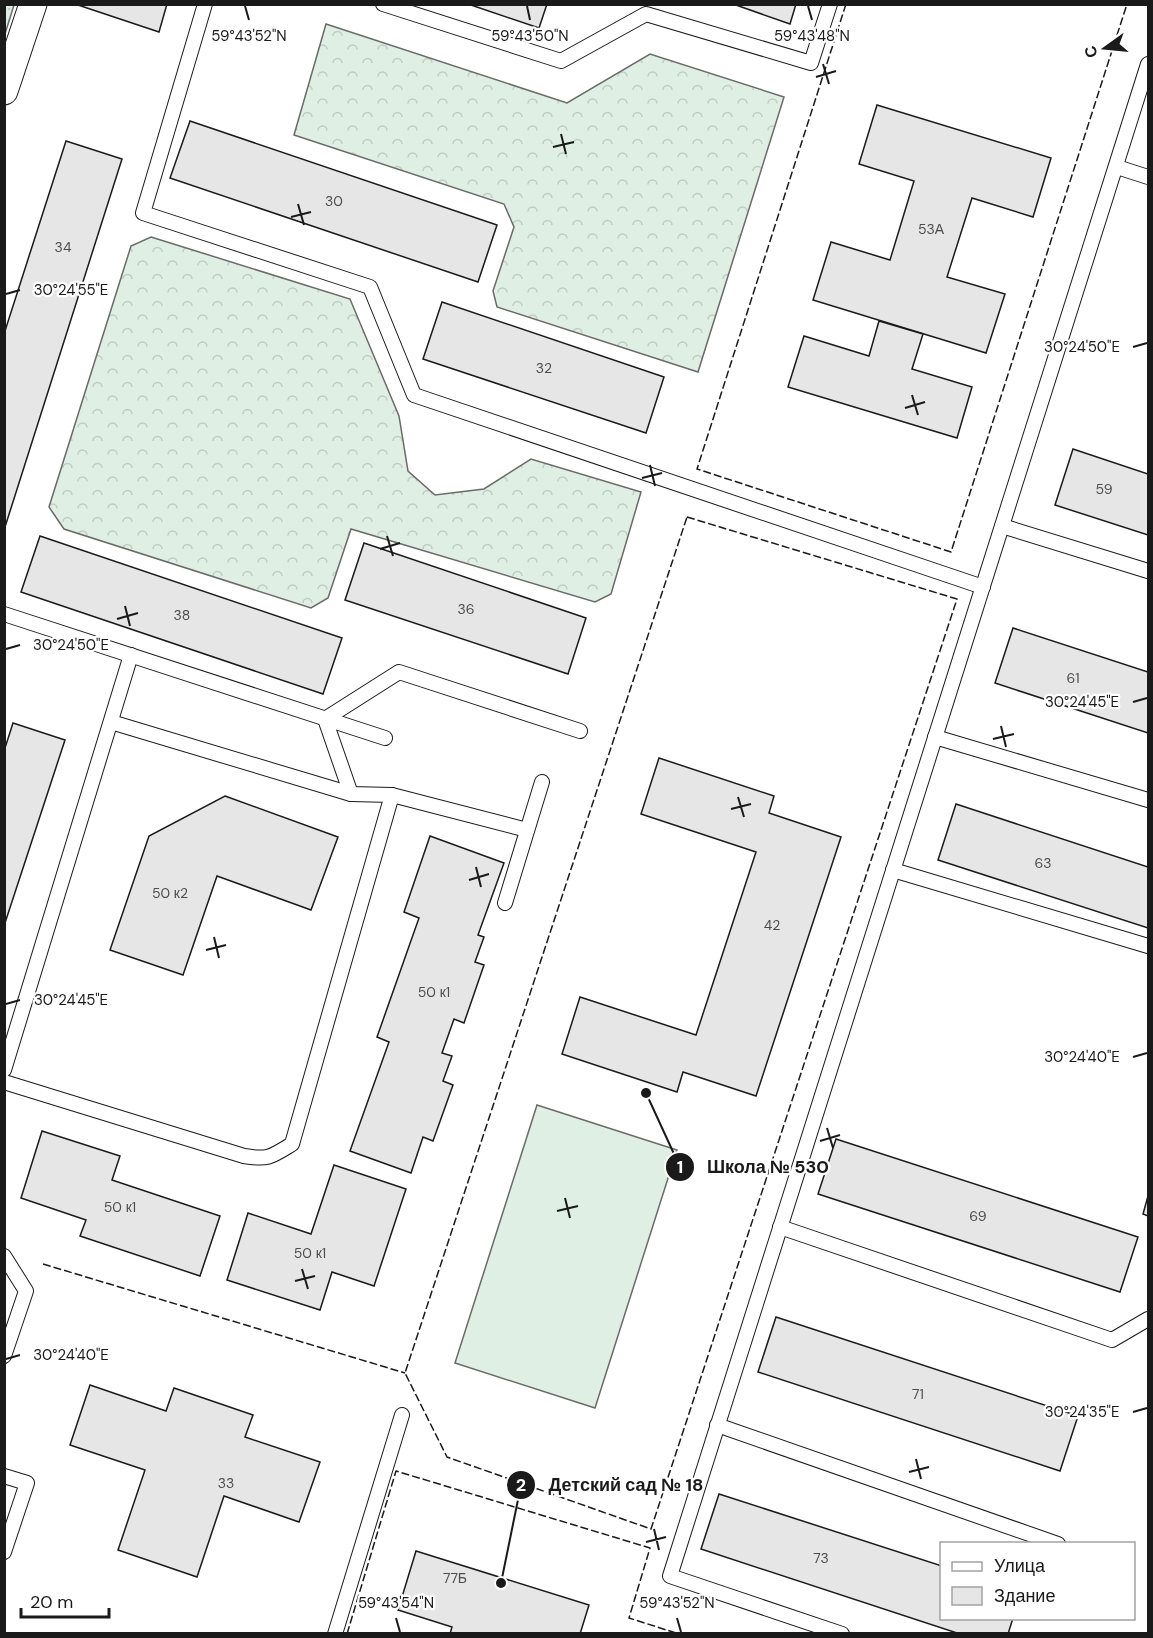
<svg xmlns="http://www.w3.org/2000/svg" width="1153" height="1638" viewBox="0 0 1153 1638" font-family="'DM Sans',sans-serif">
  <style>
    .grass { fill: url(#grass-dots); stroke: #6a6a6a; stroke-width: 1.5 }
    .forest { fill: url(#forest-crowns); stroke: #6a6a6a; stroke-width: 1.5 }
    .pitch { fill: #e0efe3; stroke: #6a6a6a; stroke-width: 1.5 }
    .building { fill: #e6e6e6; stroke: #1a1a1a; stroke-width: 1.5 }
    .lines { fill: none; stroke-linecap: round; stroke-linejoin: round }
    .lane-casing { stroke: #1a1a1a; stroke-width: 16 }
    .street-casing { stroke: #1a1a1a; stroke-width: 29 }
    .lane { stroke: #fff; stroke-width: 14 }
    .street { stroke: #fff; stroke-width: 27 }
    .fence { stroke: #1a1a1a; stroke-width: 1.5; stroke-dasharray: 8 3; stroke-linecap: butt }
    .ticks { fill: none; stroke: #1a1a1a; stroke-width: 2 }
    .labels { text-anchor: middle; stroke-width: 4.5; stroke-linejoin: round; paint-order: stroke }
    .number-label { font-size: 14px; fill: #4d4d4d }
    .ticks-label { font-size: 15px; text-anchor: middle; fill: #1a1a1a; stroke: #fff; stroke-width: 4.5; stroke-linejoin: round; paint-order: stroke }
    .leader { fill: none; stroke: #1a1a1a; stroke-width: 2 }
    .callout-dot { fill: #1a1a1a; stroke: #fff; stroke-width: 2 }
    .mark-label { font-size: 18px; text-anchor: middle; font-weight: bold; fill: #fff }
    .callout-label { font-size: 18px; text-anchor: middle; font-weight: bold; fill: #1a1a1a; stroke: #fff; stroke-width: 4.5; stroke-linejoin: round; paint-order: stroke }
  </style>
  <defs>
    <pattern id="grass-dots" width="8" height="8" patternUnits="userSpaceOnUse" patternTransform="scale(1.5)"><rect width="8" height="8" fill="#e0efe3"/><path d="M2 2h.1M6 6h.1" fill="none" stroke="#c0ccc2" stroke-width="1.8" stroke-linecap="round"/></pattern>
    <pattern id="forest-crowns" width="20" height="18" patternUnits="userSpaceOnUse" patternTransform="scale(1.5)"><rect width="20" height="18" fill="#e0efe3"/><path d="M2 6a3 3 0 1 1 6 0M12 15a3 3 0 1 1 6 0" fill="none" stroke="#c0ccc2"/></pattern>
  </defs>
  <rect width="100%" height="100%" fill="#fff"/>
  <!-- grass -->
  <path class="grass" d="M5,4L14,5L5,34L4,5Z"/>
  <!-- forest -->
  <g class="forest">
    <path d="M326,24L567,103L650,54L784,97L698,372L497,307L493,291L514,227L504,204L294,135Z"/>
    <path d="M151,237L350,299L399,416L408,471L435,495L484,489L531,459L641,492L611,594L595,602L351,529L328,598L311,608L64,529L49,507L131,246Z"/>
  </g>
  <!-- pitch -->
  <path class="pitch" d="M537,1105L677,1150L595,1408L455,1363Z"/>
  <!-- building -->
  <g class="building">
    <path d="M75,4H167L159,32Z"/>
    <path d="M468,4H547L539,28Z"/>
    <path d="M733,4H796L790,24Z"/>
    <path d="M877,105L1051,158L1033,217L972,198L947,277L1005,294L986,353L813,300L831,242L890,260L914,181L859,164Z"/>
    <path d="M190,121L497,225L478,282L170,178Z"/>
    <path d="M66,141L122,159L5,527L4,334Z"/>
    <path d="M442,302L664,377L646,433L423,359Z"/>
    <path d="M879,321L923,334L912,369L972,387L957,438L788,387L804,336L869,356Z"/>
    <path d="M1073,449L1148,474V535L1055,505Z"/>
    <path d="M40,536L342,638L323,694L21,592Z"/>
    <path d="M364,543L586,618L568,674L345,600Z"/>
    <path d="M1013,628L1148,672V733L995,683Z"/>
    <path d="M13,723L65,740L4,926V751Z"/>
    <path d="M659,758L774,796L769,813L841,837L756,1096L683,1072L677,1092L562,1054L580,997L696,1035L756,852L641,814Z"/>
    <path d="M225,796L338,837L311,910L217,876L183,975L110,950L149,836Z"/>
    <path d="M956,804L1148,867V928L938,860Z"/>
    <path d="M430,836L504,863L478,935L484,937L475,962L484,965L464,1023L454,1019L442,1053L452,1056L443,1081L453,1085L433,1141L423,1137L411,1173L350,1151L389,1042L377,1037L419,918L404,912Z"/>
    <path d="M42,1131L120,1156L112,1180L220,1216L200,1276L80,1236L86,1220L21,1198Z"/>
    <path d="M836,1139L1138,1237L1120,1292L818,1194Z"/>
    <path d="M334,1165L406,1189L374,1286L332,1272L320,1310L227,1280L248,1213L311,1234Z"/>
    <path d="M1148,1196V1216L1143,1214Z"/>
    <path d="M776,1317L1078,1416L1060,1471L758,1372Z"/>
    <path d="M90,1385L166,1411L174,1388L253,1415L245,1437L320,1462L299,1522L224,1496L197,1577L118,1550L145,1470L70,1445Z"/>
    <path d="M719,1494L942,1566V1618H1013L1008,1634H960L701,1549Z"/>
    <path d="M416,1551L589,1605L580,1634H450L452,1627L398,1610Z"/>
  </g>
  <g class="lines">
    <defs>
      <g id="lane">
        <path d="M205,4L143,213L370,287L414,395L983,587"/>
        <path d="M383,4L561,61L646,14L811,63L830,4"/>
        <path d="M1117,167L1148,177"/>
        <path d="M1002,526L1148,571"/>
        <path d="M4,614L385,738"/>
        <path d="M111,722L351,794L392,795L527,830"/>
        <path d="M935,737L1148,800"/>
        <path d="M351,794L325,719L399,672L580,731"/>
        <path d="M893,870L1148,946"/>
        <path d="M505,903L542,782"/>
        <path d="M4,1070L131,655"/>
        <path d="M4,1082L244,1156C268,1160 271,1157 292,1144L392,795"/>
        <path d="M780,1227L1112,1340L1148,1319"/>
        <path d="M4,1256L26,1291L4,1356"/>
        <path d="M717,1425L1058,1544"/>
        <path d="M4,1476L27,1483L4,1552"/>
        <path d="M335,1634L402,1415"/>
        <path d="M842,1634L670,1576L1148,64"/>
      </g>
      <path id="street" d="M4,91L33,4"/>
    </defs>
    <!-- lane casing -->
    <use href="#lane" class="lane-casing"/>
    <!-- street casing -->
    <use href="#street" class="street-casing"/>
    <!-- lane -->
    <use href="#lane" class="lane"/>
    <!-- street -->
    <use href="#street" class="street"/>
    <!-- fence -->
    <g class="fence">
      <path d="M846,4L697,469L951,552L1127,4"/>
      <path d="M687,517L957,599L651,1529L447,1457L405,1373Z"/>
      <path d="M43,1264L405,1373"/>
      <path d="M347,1634L396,1471L650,1548L629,1618L679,1634"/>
    </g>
  </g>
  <!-- ticks -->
  <path class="ticks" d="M245,6L249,20M527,6L530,20M808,6L812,20M823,64L829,84M816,77L836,71M561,134L566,154M553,147L574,142M298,204L304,225M291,217L311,212M6,294L20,290M1133,347L1147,343M912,395L918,415M905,408L925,402M650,465L655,486M642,478L662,473M387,536L393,556M380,549L400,543M125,606L130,626M117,619L138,613M6,649L20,645M1133,702L1147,698M1001,726L1006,747M993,739L1014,734M738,797L744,817M731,809L751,804M476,867L481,887M469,880L489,874M214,937L219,958M206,950L226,945M6,1004L20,1000M1133,1057L1147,1053M827,1128L833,1148M820,1141L840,1135M565,1198L570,1218M557,1211L578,1206M302,1269L308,1289M295,1281L315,1276M6,1359L20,1355M1133,1412L1147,1408M916,1459L921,1479M909,1472L929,1467M654,1529L659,1550M646,1542L666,1537M396,1618L400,1632M677,1618L681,1632"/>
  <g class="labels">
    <!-- number labels -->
    <g class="number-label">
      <text x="334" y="206">30</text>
      <text x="931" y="234">53А</text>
      <text x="63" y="252">34</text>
      <text x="544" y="373">32</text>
      <text x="1104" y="494">59</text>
      <text x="466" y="614">36</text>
      <text x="182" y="620">38</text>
      <text x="1073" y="683">61</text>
      <text x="1043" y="868">63</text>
      <text x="170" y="898">50 к2</text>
      <text x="772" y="930">42</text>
      <text x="434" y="997">50 к1</text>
      <text x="120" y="1212">50 к1</text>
      <text x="978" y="1221">69</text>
      <text x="310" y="1258">50 к1</text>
      <text x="918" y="1399">71</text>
      <text x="226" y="1488">33</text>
      <text x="821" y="1563">73</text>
      <text x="455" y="1583">77Б</text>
    </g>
  </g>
  <g class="ticks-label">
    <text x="249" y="41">59°43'52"N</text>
    <text x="530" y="41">59°43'50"N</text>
    <text x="812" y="41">59°43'48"N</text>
    <text x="71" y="295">30°24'55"E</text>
    <text x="1082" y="352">30°24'50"E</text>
    <text x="71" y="650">30°24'50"E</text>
    <text x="1082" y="707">30°24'45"E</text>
    <text x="71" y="1005">30°24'45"E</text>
    <text x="1082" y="1062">30°24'40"E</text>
    <text x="71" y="1360">30°24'40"E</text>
    <text x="1082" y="1417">30°24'35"E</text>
    <text x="396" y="1608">59°43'54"N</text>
    <text x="677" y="1608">59°43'52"N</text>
  </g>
  <!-- callouts -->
  <path class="leader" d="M646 1093L680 1167M501 1583L521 1485"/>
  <g class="callout-dot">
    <circle cx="646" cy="1093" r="6"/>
    <circle cx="501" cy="1583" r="6"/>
    <circle cx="680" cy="1167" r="15"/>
    <circle cx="521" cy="1485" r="15"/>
  </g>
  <g class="mark-label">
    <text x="680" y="1173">1</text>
    <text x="521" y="1491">2</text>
  </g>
  <g class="callout-label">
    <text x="768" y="1173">Школа № 530</text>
    <text x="626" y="1491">Детский сад № 18</text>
  </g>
  <!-- border -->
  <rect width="1153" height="1638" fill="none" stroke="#1a1a1a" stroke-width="12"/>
  <!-- legend -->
  <rect x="940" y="1542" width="195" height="78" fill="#ffffff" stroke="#a3a3a3" stroke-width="1.5"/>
  <rect x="952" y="1562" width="30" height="9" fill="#ffffff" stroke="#a3a3a3" stroke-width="1.5"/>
  <text x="994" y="1572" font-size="18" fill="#1a1a1a">Улица</text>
  <rect x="952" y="1587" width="30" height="18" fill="#e6e6e6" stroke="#a3a3a3" stroke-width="1.5"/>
  <text x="994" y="1602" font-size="18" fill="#1a1a1a">Здание</text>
  <!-- north arrow -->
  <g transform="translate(1105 48) rotate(255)" stroke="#ffffff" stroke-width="4.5" paint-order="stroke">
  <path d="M0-4.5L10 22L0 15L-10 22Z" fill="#1a1a1a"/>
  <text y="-9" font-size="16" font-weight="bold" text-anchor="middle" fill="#1a1a1a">С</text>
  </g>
  <!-- scale -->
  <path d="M21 1608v9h88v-9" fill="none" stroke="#1a1a1a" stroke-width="3"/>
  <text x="30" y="1608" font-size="18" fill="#1a1a1a" stroke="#ffffff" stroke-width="4.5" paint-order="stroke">20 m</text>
</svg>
